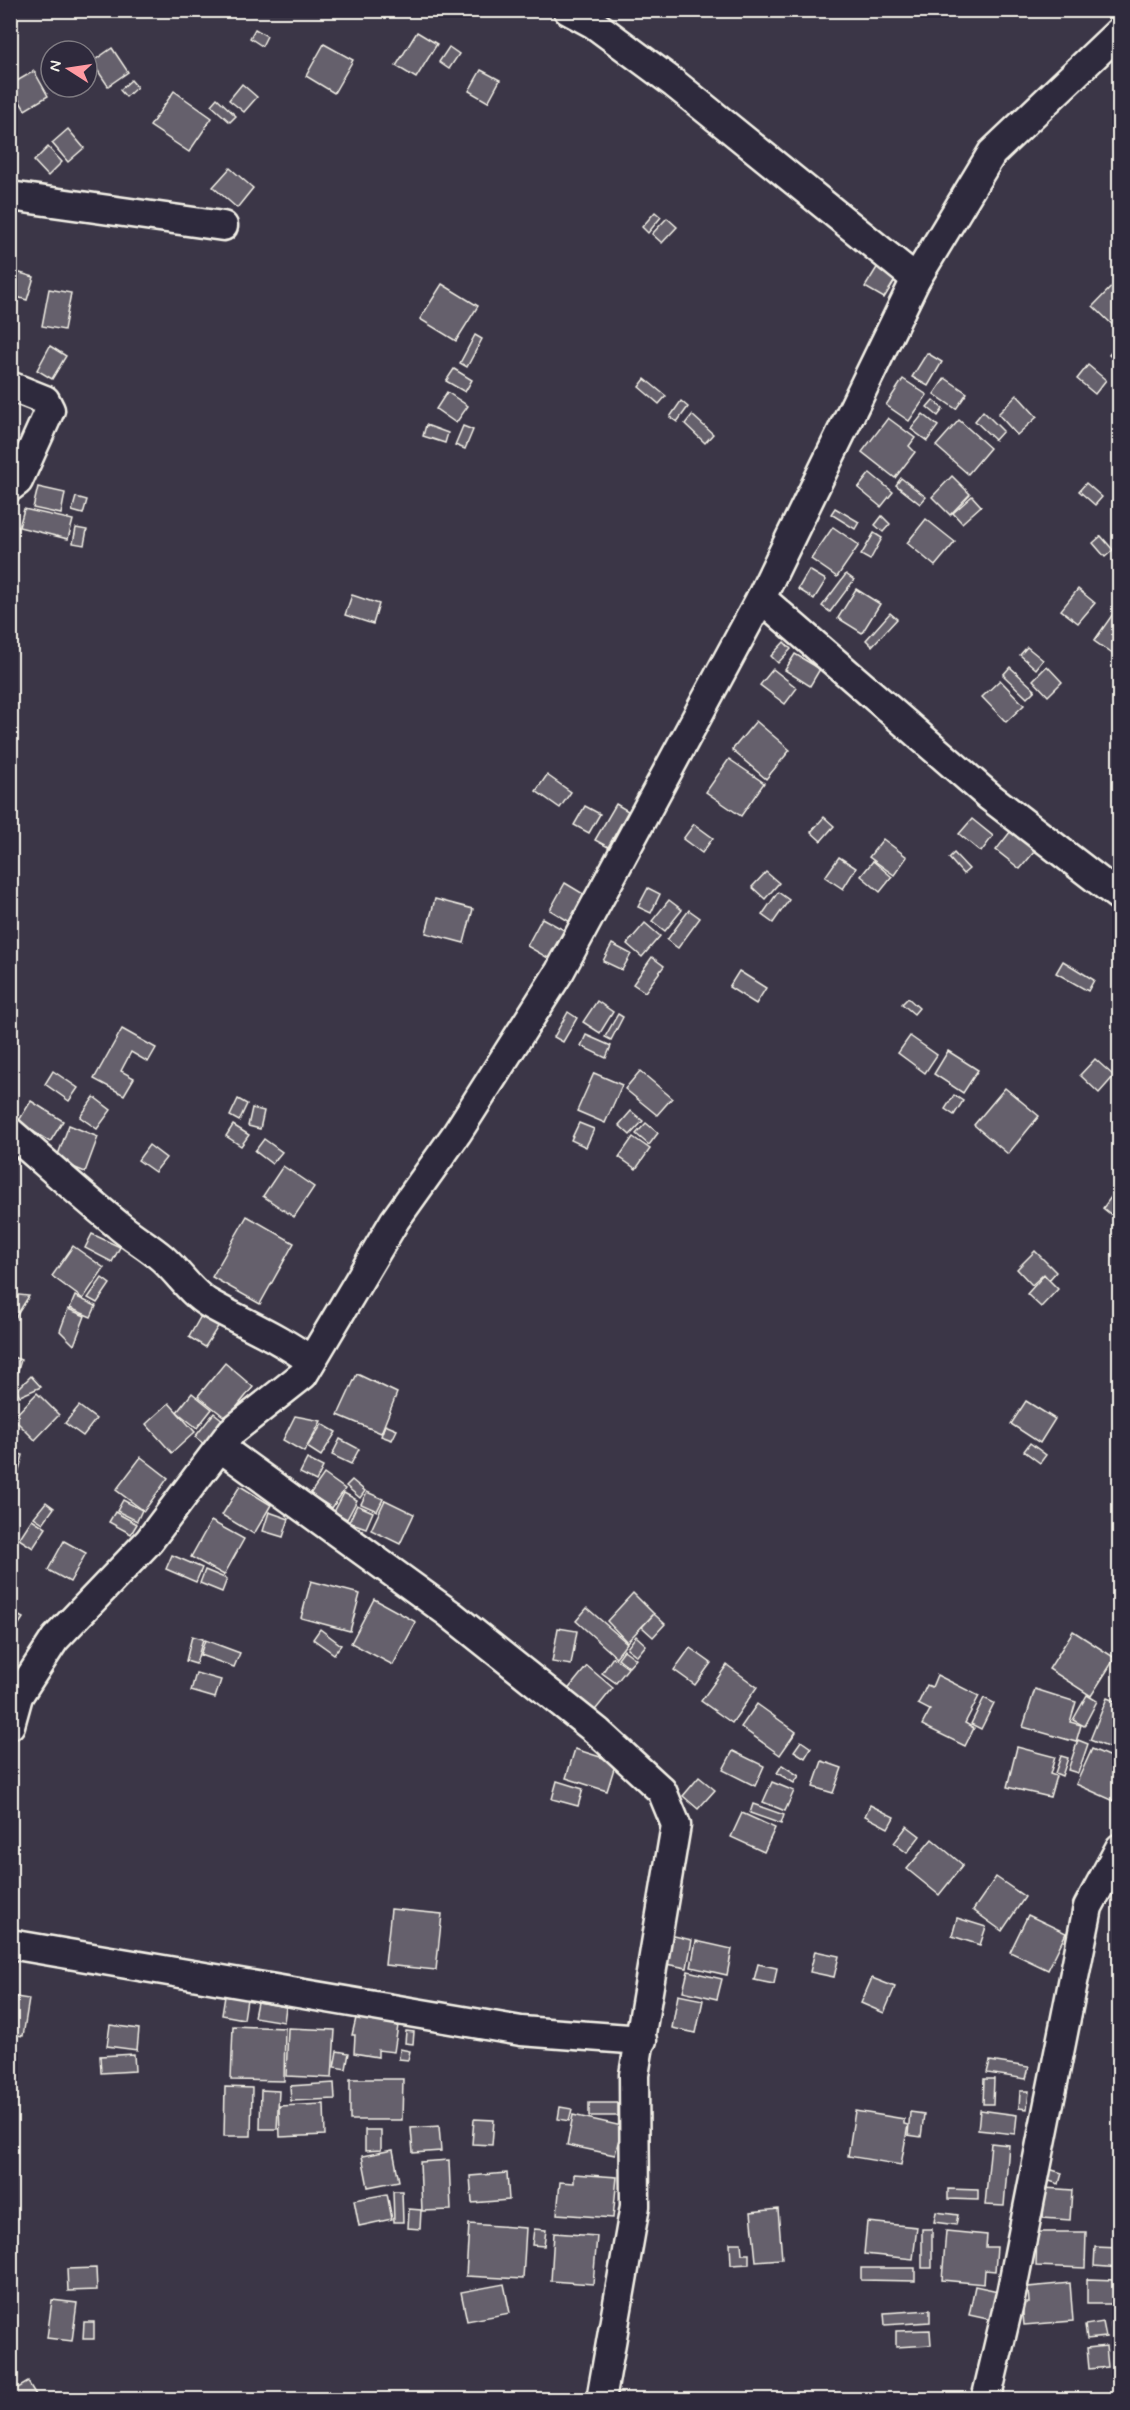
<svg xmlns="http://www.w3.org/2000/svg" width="1130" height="2410" viewBox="0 0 1130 2410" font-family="Mynerve,sans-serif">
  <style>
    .building { fill: #65616c; stroke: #f4f1e8; stroke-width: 1.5 }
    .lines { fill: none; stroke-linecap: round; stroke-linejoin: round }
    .minor-casing { stroke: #f4f1e8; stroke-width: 33 }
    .minor { stroke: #2f2a3d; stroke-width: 28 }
  </style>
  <rect width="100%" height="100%" fill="#3b3647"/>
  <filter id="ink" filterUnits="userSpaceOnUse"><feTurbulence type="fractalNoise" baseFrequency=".0167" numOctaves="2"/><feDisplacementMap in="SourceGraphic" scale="12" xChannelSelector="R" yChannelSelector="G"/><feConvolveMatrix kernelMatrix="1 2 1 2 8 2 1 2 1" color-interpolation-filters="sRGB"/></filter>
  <g filter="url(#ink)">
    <!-- building -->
    <g class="building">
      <path d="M255,29L267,36L262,46L250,38Z"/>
      <path d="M417,32L437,44L416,78L396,66Z"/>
      <path d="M324,44L353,60L334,93L306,76Z"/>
      <path d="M449,47L459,54L449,69L439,62Z"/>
      <path d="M112,48L128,72L108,86L92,62Z"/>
      <path d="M481,70L500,80L488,102L469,91Z"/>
      <path d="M34,71L48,96L25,110L10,85Z"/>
      <path d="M131,80L137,87L126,97L120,90Z"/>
      <path d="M242,84L257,97L244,112L229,100Z"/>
      <path d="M174,91L212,118L189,152L150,126Z"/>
      <path d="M217,98L236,116L230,122L211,105Z"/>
      <path d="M68,129L84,148L68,162L52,143Z"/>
      <path d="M48,147L62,162L48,176L34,161Z"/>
      <path d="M230,168L253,188L237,208L213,187Z"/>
      <path d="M655,212L661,217L648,233L642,227Z"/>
      <path d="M667,218L677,227L662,243L652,234Z"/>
      <path d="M881,261L900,272L884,298L865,287Z"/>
      <path d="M13,271L34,277L27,300L10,295Z"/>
      <path d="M1120,278V332L1093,306Z"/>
      <path d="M442,284L478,306L456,341L420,319Z"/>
      <path d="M49,289L71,293L64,330L42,326Z"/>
      <path d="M475,335L482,339L467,367L460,363Z"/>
      <path d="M1118,344L1120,345V365L1109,355Z"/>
      <path d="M50,346L66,356L52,379L37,370Z"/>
      <path d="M927,353L942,362L928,386L912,377Z"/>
      <path d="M1088,365L1106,380L1095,394L1077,379Z"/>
      <path d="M454,369L472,380L465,392L446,381Z"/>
      <path d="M945,378L967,393L956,409L934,394Z"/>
      <path d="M645,379L666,396L659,404L639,387Z"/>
      <path d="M903,379L927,395L909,421L886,405Z"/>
      <path d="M447,392L468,406L456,423L436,409Z"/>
      <path d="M1017,395L1037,417L1017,435L998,414Z"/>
      <path d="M933,400L943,409L938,416L927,407Z"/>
      <path d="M681,401L688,407L677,422L670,417Z"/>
      <path d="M983,411L1003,431L995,440L975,421Z"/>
      <path d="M923,414L938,426L927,441L911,429Z"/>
      <path d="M692,415L713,434L705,443L685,424Z"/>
      <path d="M888,418L915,438L909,446L915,452L895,478L862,452Z"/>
      <path d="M959,420L990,448L968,474L936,446Z"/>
      <path d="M426,425L448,433L445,443L423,436Z"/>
      <path d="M463,426L473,430L465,449L455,445Z"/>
      <path d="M870,473L893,492L881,507L858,488Z"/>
      <path d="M952,476L970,494L950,515L932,497Z"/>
      <path d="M901,478L926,497L920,504L896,485Z"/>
      <path d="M1086,483L1102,497L1095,505L1079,491Z"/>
      <path d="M38,487L65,493L61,514L33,508Z"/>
      <path d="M972,496L981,506L962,523L953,513Z"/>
      <path d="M76,497L87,500L83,514L72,511Z"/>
      <path d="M835,508L859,522L855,529L831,514Z"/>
      <path d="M24,509L73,520L68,539L19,527Z"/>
      <path d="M882,516L890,524L883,532L875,525Z"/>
      <path d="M926,519L955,542L935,566L907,543Z"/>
      <path d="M833,527L859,545L837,577L811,559Z"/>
      <path d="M76,528L87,530L84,545L73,543Z"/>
      <path d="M874,533L882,538L870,560L861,555Z"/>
      <path d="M1101,536L1113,550L1105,557L1093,543Z"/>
      <path d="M809,570L826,580L814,599L798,589Z"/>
      <path d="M846,574L854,580L830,612L822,606Z"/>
      <path d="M856,589L880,604L862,633L838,618Z"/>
      <path d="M1078,589L1095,603L1078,623L1061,610Z"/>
      <path d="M352,595L379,604L373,624L345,615Z"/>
      <path d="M1117,608L1120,610V653L1117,657L1094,641Z"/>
      <path d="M890,613L897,619L872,646L866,640Z"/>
      <path d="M784,642L791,649L778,663L771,656Z"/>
      <path d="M1027,647L1043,660L1036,669L1020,655Z"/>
      <path d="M795,654L820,669L810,686L785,670Z"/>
      <path d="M1047,666L1062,682L1048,696L1033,680Z"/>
      <path d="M1010,667L1035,690L1027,698L1003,675Z"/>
      <path d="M773,669L797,688L785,704L760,685Z"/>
      <path d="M1000,680L1024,705L1006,722L982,697Z"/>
      <path d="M756,721L790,750L766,779L732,750Z"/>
      <path d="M729,759L764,783L741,816L706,792Z"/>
      <path d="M547,775L571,792L560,808L536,791Z"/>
      <path d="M616,804L628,811L608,847L595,840Z"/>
      <path d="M585,806L600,814L589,833L574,825Z"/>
      <path d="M824,817L834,826L821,841L811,832Z"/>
      <path d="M972,819L993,836L981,852L959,834Z"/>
      <path d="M694,824L713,838L702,853L683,839Z"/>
      <path d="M1014,827L1039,846L1020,869L996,850Z"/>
      <path d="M883,839L907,857L894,875L869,857Z"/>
      <path d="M954,853L969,869L963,874L949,858Z"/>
      <path d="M839,857L856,868L843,889L825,877Z"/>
      <path d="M873,861L892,877L880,892L861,876Z"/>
      <path d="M766,872L779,883L765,899L752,887Z"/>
      <path d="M565,883L585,895L570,922L550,910Z"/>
      <path d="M648,888L660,894L651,913L638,907Z"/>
      <path d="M778,892L789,900L773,923L762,915Z"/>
      <path d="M435,899L473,909L464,943L426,933Z"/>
      <path d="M669,900L682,910L665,931L652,921Z"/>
      <path d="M689,910L700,918L678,948L667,940Z"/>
      <path d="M542,918L564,930L548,958L527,946Z"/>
      <path d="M645,923L660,936L642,957L627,944Z"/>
      <path d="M612,944L631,954L622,970L603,961Z"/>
      <path d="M652,957L664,966L645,992L633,984Z"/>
      <path d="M1063,961L1094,980L1088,991L1056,973Z"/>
      <path d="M739,971L766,988L756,1004L729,987Z"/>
      <path d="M908,998L919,1008L914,1014L902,1004Z"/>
      <path d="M597,1001L613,1012L600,1033L583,1022Z"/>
      <path d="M568,1012L577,1018L563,1042L554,1037Z"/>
      <path d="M618,1014L623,1017L611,1040L605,1037Z"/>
      <path d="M122,1029L156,1048L148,1062L131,1052L121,1071L134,1078L124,1095L94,1079Z"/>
      <path d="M586,1035L611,1046L606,1058L581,1046Z"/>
      <path d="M910,1036L937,1055L925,1073L898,1053Z"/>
      <path d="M948,1051L978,1070L963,1093L934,1074Z"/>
      <path d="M1095,1059L1114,1076L1099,1093L1080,1075Z"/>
      <path d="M53,1071L78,1088L69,1101L45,1084Z"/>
      <path d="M640,1071L672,1098L657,1115L625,1089Z"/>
      <path d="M594,1073L622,1085L605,1123L577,1111Z"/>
      <path d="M1005,1088L1039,1116L1008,1154L974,1125Z"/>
      <path d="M954,1095L963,1101L954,1115L945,1109Z"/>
      <path d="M94,1097L111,1110L97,1129L80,1117Z"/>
      <path d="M238,1099L247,1104L239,1121L230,1116Z"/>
      <path d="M31,1101L63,1121L50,1142L18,1122Z"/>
      <path d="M252,1108L264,1111L260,1129L248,1126Z"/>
      <path d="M631,1111L643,1121L630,1135L619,1125Z"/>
      <path d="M579,1123L594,1129L586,1147L571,1140Z"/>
      <path d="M646,1123L658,1133L649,1145L636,1134Z"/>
      <path d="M69,1125L98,1137L85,1172L56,1160Z"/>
      <path d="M233,1125L249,1135L241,1146L226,1136Z"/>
      <path d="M633,1137L650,1149L636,1169L619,1157Z"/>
      <path d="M264,1139L282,1152L272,1164L255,1151Z"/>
      <path d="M149,1145L166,1158L155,1172L138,1160Z"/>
      <path d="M283,1166L314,1187L294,1217L263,1196Z"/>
      <path d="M1119,1186L1120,1219L1118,1220L1103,1208Z"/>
      <path d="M247,1216L294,1243L260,1304L212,1277Z"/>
      <path d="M92,1234L120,1247L112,1262L85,1248Z"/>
      <path d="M73,1246L104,1268L83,1299L52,1276Z"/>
      <path d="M1035,1251L1056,1272L1049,1280L1044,1274L1032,1285L1017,1269Z"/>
      <path d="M1044,1275L1058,1289L1041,1307L1027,1294Z"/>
      <path d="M102,1278L110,1284L97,1303L88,1298Z"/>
      <path d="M10,1294L29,1296L10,1326Z"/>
      <path d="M75,1296L96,1306L91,1317L70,1308Z"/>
      <path d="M68,1309L85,1316L74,1345L60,1331Z"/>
      <path d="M202,1314L219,1325L205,1347L189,1337Z"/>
      <path d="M10,1356L21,1360L12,1390H10Z"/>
      <path d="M225,1363L253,1387L227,1419L198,1396Z"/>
      <path d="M357,1374L397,1393L381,1433L338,1415Z"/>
      <path d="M31,1376L41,1387L20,1396L17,1390Z"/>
      <path d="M37,1393L59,1415L35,1440L13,1418Z"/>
      <path d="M192,1393L212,1409L197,1428L177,1412Z"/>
      <path d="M1026,1401L1055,1419L1040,1443L1011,1424Z"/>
      <path d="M169,1403L195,1432L172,1453L146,1424Z"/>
      <path d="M79,1406L96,1419L83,1436L65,1423Z"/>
      <path d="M214,1413L228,1424L209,1448L195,1437Z"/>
      <path d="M295,1416L321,1421L304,1452L283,1440Z"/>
      <path d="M322,1424L336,1432L321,1456L307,1447Z"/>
      <path d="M385,1425L397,1430L392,1440L381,1436Z"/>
      <path d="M340,1439L359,1449L351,1464L332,1455Z"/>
      <path d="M1030,1443L1046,1455L1040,1463L1024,1451Z"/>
      <path d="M10,1452L23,1455L12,1496L10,1495Z"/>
      <path d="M141,1457L168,1478L144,1511L116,1490Z"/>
      <path d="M307,1459L323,1467L316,1481L300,1473Z"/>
      <path d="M324,1474L345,1489L332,1508L310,1494Z"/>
      <path d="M352,1480L365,1491L360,1498L346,1486Z"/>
      <path d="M240,1486L271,1505L254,1534L222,1515Z"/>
      <path d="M367,1492L383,1499L377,1511L361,1504Z"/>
      <path d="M344,1493L357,1500L347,1519L334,1512Z"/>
      <path d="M123,1500L142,1510L137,1521L117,1511Z"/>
      <path d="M385,1500L414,1514L400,1544L371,1530Z"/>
      <path d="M46,1502L54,1508L43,1523L34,1517Z"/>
      <path d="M357,1505L373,1512L366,1528L349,1522Z"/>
      <path d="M115,1512L137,1524L131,1534L109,1522Z"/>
      <path d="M269,1512L289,1519L283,1537L263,1531Z"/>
      <path d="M32,1519L46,1528L33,1548L19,1539Z"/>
      <path d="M211,1521L244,1539L224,1575L191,1557Z"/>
      <path d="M64,1541L86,1553L70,1582L48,1570Z"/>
      <path d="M172,1555L202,1568L196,1582L166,1569Z"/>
      <path d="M205,1570L227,1579L222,1592L200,1583Z"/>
      <path d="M311,1581L360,1594L350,1631L301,1618Z"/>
      <path d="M633,1593L654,1614L627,1642L607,1621Z"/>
      <path d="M374,1599L416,1622L393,1665L351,1643Z"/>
      <path d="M587,1608L627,1643L616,1657L576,1621Z"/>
      <path d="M10,1611L23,1618L10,1638Z"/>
      <path d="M654,1614L665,1624L653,1637L642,1627Z"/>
      <path d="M558,1628L577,1631L571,1665L552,1662Z"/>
      <path d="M320,1629L341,1645L334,1654L313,1639Z"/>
      <path d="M1073,1631L1115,1658L1091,1696L1049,1669Z"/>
      <path d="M192,1636L203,1639L196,1664L186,1661Z"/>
      <path d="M636,1636L646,1645L637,1656L627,1648Z"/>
      <path d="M205,1640L240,1653L234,1667L200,1655Z"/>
      <path d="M690,1648L711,1663L695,1685L674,1670Z"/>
      <path d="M624,1650L636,1659L629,1667L618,1658Z"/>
      <path d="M613,1657L628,1668L616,1683L602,1673Z"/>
      <path d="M727,1665L757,1687L732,1723L701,1701Z"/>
      <path d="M587,1666L613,1688L592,1714L566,1692Z"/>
      <path d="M196,1673L221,1680L215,1698L191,1691Z"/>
      <path d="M937,1675L979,1696L965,1723L974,1728L965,1746L922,1725L930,1710L918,1704L927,1685L932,1687Z"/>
      <path d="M1035,1689L1076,1702L1070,1722L1081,1725L1076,1742L1023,1727Z"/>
      <path d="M1087,1695L1097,1701L1084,1726L1073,1720Z"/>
      <path d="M984,1698L994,1703L981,1729L971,1724Z"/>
      <path d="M1107,1698L1120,1703V1752L1090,1740Z"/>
      <path d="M757,1704L796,1732L780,1755L741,1727Z"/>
      <path d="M1078,1740L1088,1744L1078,1773L1068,1770Z"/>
      <path d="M801,1741L811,1748L805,1758L794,1751Z"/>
      <path d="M1017,1747L1055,1757L1050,1774L1056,1776L1050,1797L1007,1787Z"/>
      <path d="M575,1749L616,1762L607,1791L566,1778Z"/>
      <path d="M1092,1749L1120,1761V1794L1117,1793L1114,1801L1076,1784Z"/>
      <path d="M733,1751L764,1766L755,1786L723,1770Z"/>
      <path d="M1061,1756L1068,1758L1062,1776L1055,1773Z"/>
      <path d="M822,1761L842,1768L833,1793L813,1787Z"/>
      <path d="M782,1765L799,1776L794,1783L777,1773Z"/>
      <path d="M699,1777L715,1790L698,1809L683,1796Z"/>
      <path d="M557,1781L583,1789L578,1806L552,1799Z"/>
      <path d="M772,1782L794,1791L785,1811L763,1802Z"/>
      <path d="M753,1804L784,1815L781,1824L750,1813Z"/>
      <path d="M870,1805L894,1817L888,1828L865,1816Z"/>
      <path d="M742,1813L775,1828L764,1852L731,1837Z"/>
      <path d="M907,1826L920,1836L907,1853L894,1843Z"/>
      <path d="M932,1839L963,1865L939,1895L907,1869Z"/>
      <path d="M996,1877L1025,1897L1002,1931L973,1910Z"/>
      <path d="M391,1909L442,1914L436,1970L385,1965Z"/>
      <path d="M1028,1915L1066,1933L1048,1970L1010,1952Z"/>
      <path d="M957,1918L986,1927L980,1945L952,1936Z"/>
      <path d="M661,1933L692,1940L687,1968L655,1962Z"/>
      <path d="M696,1941L732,1949L727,1975L691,1967Z"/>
      <path d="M815,1951L839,1956L834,1977L810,1972Z"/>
      <path d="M758,1964L777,1968L774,1984L754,1980Z"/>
      <path d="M688,1971L722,1979L717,1999L683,1991Z"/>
      <path d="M872,1978L895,1987L884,2013L861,2003Z"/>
      <path d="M678,1995L703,2000L696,2033L672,2028Z"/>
      <path d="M10,1996L29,1999L23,2036L10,2034Z"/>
      <path d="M225,1996L247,1999L244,2019L222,2015Z"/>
      <path d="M257,2002L286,2007L284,2022L254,2017Z"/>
      <path d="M357,2014L399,2019L394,2052L378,2050V2057L354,2053L355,2035H352Z"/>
      <path d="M110,2025L139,2029L137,2050L107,2046Z"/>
      <path d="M233,2026L285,2028L284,2081L231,2080Z"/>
      <path d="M288,2028L335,2030L332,2078L286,2076Z"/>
      <path d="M406,2031L414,2032L413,2044L405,2043Z"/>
      <path d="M400,2049L410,2051L408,2060L399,2059Z"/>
      <path d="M337,2051L349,2053L346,2069L334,2067Z"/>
      <path d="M134,2054L135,2071L101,2073L100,2056Z"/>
      <path d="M990,2061L1029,2067L1026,2079L987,2073Z"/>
      <path d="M350,2079H403L402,2120H350Z"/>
      <path d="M984,2079H994L993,2104H983Z"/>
      <path d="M334,2083L335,2099L291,2101L290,2086Z"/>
      <path d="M225,2087L252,2088L251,2136H224Z"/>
      <path d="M261,2090L279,2091L277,2129H260Z"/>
      <path d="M1020,2091H1029L1027,2109L1019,2108Z"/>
      <rect x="589" y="2103" width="29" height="13"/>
      <path d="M324,2104L325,2135L280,2137L279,2106Z"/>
      <path d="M560,2107L572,2109L569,2121L558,2119Z"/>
      <path d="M980,2110L1017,2115L1015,2134L978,2130Z"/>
      <path d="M855,2111L904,2119V2124L908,2125L901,2165L848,2156Z"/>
      <path d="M910,2112L924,2114L921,2137L908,2135Z"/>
      <path d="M573,2115L622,2126L615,2155L567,2145Z"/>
      <path d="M474,2119L494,2120L492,2145L472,2144Z"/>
      <path d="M439,2126L441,2151L413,2153L411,2128Z"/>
      <path d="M365,2130H381V2150L365,2151Z"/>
      <path d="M991,2143L1009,2145L1004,2206L985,2205Z"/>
      <path d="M393,2150L399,2181L368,2187L362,2156Z"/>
      <path d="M449,2160L451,2210L422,2211L420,2162Z"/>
      <path d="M1049,2169L1062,2173L1059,2184L1046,2180Z"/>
      <path d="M507,2173L509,2200L472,2203L470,2176Z"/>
      <path d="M574,2174L617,2177L613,2218L557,2214L560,2182L574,2183Z"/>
      <path d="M1045,2188L1072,2190L1070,2220L1043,2218Z"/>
      <path d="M948,2189L978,2190V2200L948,2199Z"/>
      <path d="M393,2191H402L403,2222H394Z"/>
      <path d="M387,2194L392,2219L359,2226L354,2200Z"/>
      <path d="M409,2209L421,2210L420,2229L408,2228Z"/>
      <path d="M778,2209L782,2259L756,2261L751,2212Z"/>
      <path d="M936,2212L958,2215L956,2225L934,2222Z"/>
      <path d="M867,2222L917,2227L913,2259L864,2254Z"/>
      <path d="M469,2224L526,2228L523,2279L466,2276Z"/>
      <path d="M534,2229L546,2230L544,2246L532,2245Z"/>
      <rect x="922" y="2229" width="10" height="39"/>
      <path d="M946,2231L987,2235L986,2247H997L995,2271L985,2270L984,2284L942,2280Z"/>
      <path d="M1037,2232H1086L1085,2268L1036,2266Z"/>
      <path d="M554,2233L597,2236L593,2284L551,2281Z"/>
      <path d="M730,2243H741L742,2254H749V2264L731,2265Z"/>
      <path d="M1095,2247L1120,2248V2268L1094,2266Z"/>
      <path d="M96,2268L97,2290L68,2291L67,2269Z"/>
      <path d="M861,2268H915V2281L861,2280Z"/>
      <path d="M1087,2279L1116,2280L1115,2304H1087Z"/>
      <path d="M1070,2283L1073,2321L1024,2325L1022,2303H1029L1028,2287Z"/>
      <path d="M504,2284L510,2313L467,2321L461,2292Z"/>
      <path d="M975,2286L1003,2292L997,2321L969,2315Z"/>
      <path d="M52,2300L77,2303L72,2341L47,2338Z"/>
      <path d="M930,2310V2322L885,2325L884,2313Z"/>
      <path d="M1111,2316H1120V2336H1112Z"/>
      <path d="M84,2322H94V2339H83Z"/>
      <path d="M1103,2322L1106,2337L1087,2339L1085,2325Z"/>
      <path d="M930,2330L931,2345L896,2347V2331Z"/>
      <path d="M1106,2346L1108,2367L1089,2369L1087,2348Z"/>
      <path d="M28,2382L36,2395L28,2400H16L11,2392Z"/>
    </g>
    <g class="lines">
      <defs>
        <g id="minor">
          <path d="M568,10L594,24L675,84L916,279"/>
          <path d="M10,196L223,226"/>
          <path d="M10,386L45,400L50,410L18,481L10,487"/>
          <path d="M761,598L990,797L1120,897"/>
          <path d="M10,1132C46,1163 81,1195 118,1225C132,1237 148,1246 162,1258C178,1272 191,1293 208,1303C243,1323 279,1337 311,1361"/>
          <path d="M221,1448L450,1614L598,1732L662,1791L676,1825L634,2075L635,2206L601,2400"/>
          <path d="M10,1725L18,1696L55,1639L149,1541L232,1431L303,1375L395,1220L457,1133L560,971L761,598L916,279L992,153L1120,31"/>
          <path d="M10,1944L521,2031L642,2040"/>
          <path d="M986,2400L1011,2294L1088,1907L1120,1848"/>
        </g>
      </defs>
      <!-- minor casing -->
      <use href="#minor" class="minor-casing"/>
      <!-- minor -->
      <use href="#minor" class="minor"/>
    </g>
  </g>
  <!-- margin -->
  <rect width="1130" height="2410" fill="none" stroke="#2f2a3d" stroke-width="36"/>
  <rect x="18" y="18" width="1094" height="2374" fill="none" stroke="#f4f1e8" stroke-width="2" filter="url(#ink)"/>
  <!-- north arrow -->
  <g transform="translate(69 69) rotate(282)"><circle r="28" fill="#2f2a3d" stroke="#7e7a81" stroke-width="1.5"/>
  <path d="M0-4.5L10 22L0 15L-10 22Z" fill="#ff9aa2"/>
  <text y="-9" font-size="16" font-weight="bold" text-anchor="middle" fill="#f4f1e8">N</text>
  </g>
</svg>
